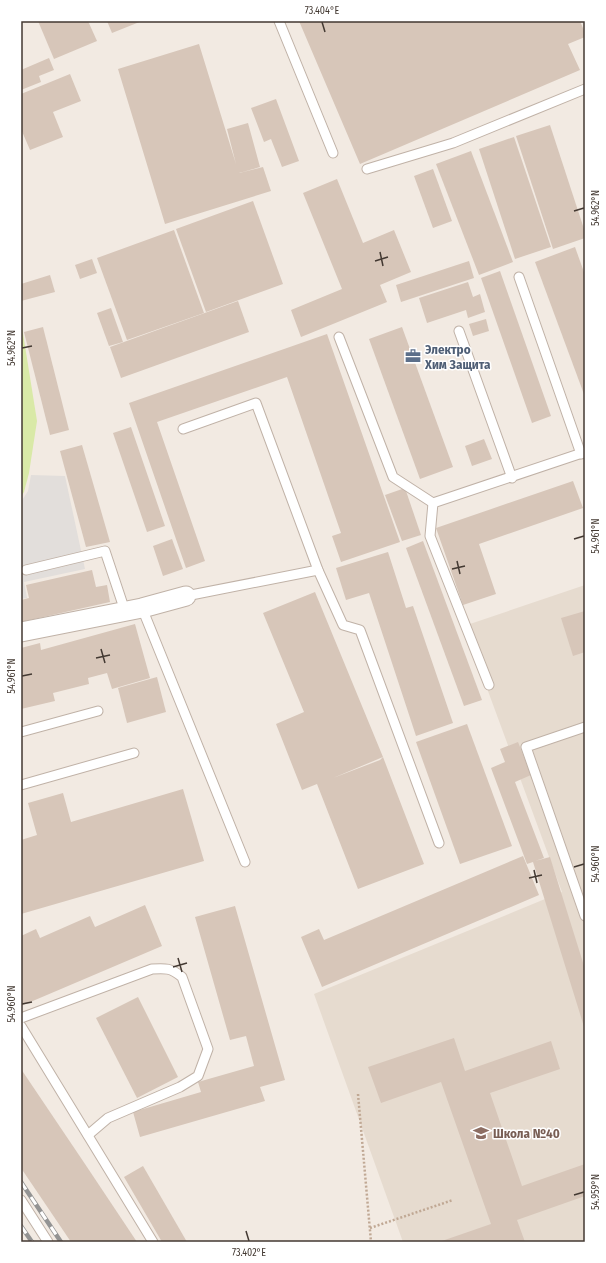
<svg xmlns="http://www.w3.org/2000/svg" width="606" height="1263" viewBox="0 0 606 1263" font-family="'Fira Sans Condensed',sans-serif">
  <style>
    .residential { fill: #e6dbcf }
    .green { fill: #d9e9a7 }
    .parking { fill: #e2dedb }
    .building { fill: #d7c6b9; fill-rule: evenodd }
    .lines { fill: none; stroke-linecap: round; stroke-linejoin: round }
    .lane-casing { stroke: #c0b2a7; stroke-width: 11 }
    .street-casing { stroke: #c0b2a7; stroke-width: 21 }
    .path { stroke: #c0a894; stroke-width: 2.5; stroke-dasharray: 2 2; stroke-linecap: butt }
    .lane { stroke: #fff; stroke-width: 9 }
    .street { stroke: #fff; stroke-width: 19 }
    .rail-casing { stroke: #939393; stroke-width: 4.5 }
    .rail { stroke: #fff; stroke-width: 3; stroke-dasharray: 9; stroke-linecap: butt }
    .ticks { fill: none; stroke: #433932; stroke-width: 1.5 }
    .labels { text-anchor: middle; stroke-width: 3; stroke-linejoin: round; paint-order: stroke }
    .service-label { font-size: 13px; font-weight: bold; fill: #4e5e75; stroke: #fff; text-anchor: start }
    .education-label { font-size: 13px; font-weight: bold; fill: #785e54; stroke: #fff; text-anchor: start }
    .neatline { fill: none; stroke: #433932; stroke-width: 1.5 }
    .ticks-label { font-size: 10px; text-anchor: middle; fill: #433932 }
  </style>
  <rect width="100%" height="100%" fill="#f2eae2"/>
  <!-- residential -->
  <path class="residential" d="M585,585V1242H403L314,994L562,892L464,626Z"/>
  <!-- green -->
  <path class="green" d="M21,321L37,421L29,473L24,492L21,497Z"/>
  <!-- parking -->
  <path class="parking" d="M31,475L65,476L85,569L24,582L27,598L21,599V502L28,491Z"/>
  <!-- building -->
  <g class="building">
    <path d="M38,21H88L97,41L54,59Z"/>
    <path d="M107,21H142L112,33Z"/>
    <path d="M299,21H580L585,33V37L568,44L580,70L360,164Z"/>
    <path d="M199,44L236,164L227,129L248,123L260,167L239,173L263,167L271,191L165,224L118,69Z"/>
    <path d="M49,58L54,70L39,76L41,82L21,90V70Z"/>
    <path d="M70,74L81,101L53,112L63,137L30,150L21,129V94Z"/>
    <path d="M276,99L299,161L282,167L271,139L264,142L251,108Z"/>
    <path d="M550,125L585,232V238L553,249L516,136Z"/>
    <path d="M514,137L551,247L515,259L479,149Z"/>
    <path d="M471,151L513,262L479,275L436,164Z"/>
    <path d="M433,169L452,221L433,228L414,176Z"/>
    <path d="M337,179L363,243L394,230L411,272L380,285L387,302L301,337L291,310L342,289L303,193Z"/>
    <path d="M253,201L283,284L206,312L176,229Z"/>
    <path d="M174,230L204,313L127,340L97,258Z"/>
    <path d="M575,247L585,275V397L535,262Z"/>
    <path d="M92,259L97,273L80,279L75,265Z"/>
    <path d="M469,261L474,278L401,302L396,285Z"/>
    <path d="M500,271L551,416L532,423L481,278Z"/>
    <path d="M50,275L55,292L21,301V284Z"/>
    <path d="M468,282L473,297L480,294L485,312L468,318L466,310L427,323L419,298Z"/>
    <path d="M238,301L249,332L121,378L110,347Z"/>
    <path d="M111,308L123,342L109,346L97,313Z"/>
    <path d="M486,319L489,331L473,336L469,324Z"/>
    <path d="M43,327L69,430L50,435L24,332Z"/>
    <path d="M402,327L453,467L420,479L369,339Z"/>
    <path d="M327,334L400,542L341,562L332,536L341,533L287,377L157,422L205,561L186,568L129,403Z"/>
    <path d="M131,427L165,526L147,532L113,433Z"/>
    <path d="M484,439L492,459L472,466L465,446Z"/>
    <path d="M82,445L110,542L86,547L60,451Z"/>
    <path d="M573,481L583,508L479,544L496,594L463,605L436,528Z"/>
    <path d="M405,488L421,535L402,541L385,495Z"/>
    <path d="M172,539L183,569L163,576L153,546Z"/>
    <path d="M423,541L482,700L464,706L406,548Z"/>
    <path d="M388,552L406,608L413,606L453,723L416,736L369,593L346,600L336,568Z"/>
    <path d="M92,570L96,587L107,585L110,602L21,622V600L29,598L26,585Z"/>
    <path d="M315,592L383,757L424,864L358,889L317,784L302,790L276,724L304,712L263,613ZM383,757L380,760L333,778Z"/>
    <path d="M585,611V652L573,656L561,618Z"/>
    <path d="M135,624L150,678L112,689L107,673L88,678L89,684L53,693L55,701L21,709V648L40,643L41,650Z"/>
    <path d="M157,677L166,712L127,723L118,688Z"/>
    <path d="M467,724L512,846L460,864L416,742Z"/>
    <path d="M518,742L531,775L515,782L544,858L535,861L550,857L585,969V1030L533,862L527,864L491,768L505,762L500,749Z"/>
    <path d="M183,789L204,861L21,914V840L37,835L28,803L63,793L71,822Z"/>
    <path d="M523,856L539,895L322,987L301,937L319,929L324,940Z"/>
    <path d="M145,905L162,946L21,1006V936L36,929L40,938L90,916L95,927Z"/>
    <path d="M235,906L285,1080L260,1087L265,1101L140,1137L133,1112L201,1092L198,1082L254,1066L246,1036L230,1040L195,917Z"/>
    <path d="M138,997L178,1077L137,1098L96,1018Z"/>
    <path d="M454,1038L465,1071L551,1041L560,1069L490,1093L522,1186L585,1164V1196L517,1220L525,1242H439L491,1224L441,1082L381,1103L368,1067Z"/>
    <path d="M21,1069L85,1164L137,1242H71L21,1168Z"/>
    <path d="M143,1166L187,1242H162L124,1177Z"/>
  </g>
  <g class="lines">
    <defs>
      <g id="lane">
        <path d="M279,21L333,153"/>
        <path d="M367,169L453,143L585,89"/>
        <path d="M519,277L581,454"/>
        <path d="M459,331L512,478"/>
        <path d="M339,337L393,477L433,503L585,452"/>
        <path d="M183,429L256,403L318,570L343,625L360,630L439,843"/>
        <path d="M433,503L430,536L489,685"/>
        <path d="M26,570L105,551L125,611"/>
        <path d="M186,596L318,570"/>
        <path d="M142,608L245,862"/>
        <path d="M585,727L526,747L585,916"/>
        <path d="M21,732L98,711"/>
        <path d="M21,785L134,753"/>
        <path d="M21,1018L152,969C166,968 171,968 182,977L208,1049L198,1076L180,1087L108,1118L88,1135"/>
        <path d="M21,1026L153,1242"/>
        <path d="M21,1200L48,1242"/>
      </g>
      <path id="street" d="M21,632L142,608L186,596"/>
    </defs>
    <!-- lane casing -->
    <use href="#lane" class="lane-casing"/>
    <!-- street casing -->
    <use href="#street" class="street-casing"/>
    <!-- path -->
    <g class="path">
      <path d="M358,1094L371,1242"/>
      <path d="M370,1228L453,1200"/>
    </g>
    <!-- lane -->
    <use href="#lane" class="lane"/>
    <!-- street -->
    <use href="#street" class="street"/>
    <defs>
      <g id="rail">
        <path d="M21,1182L61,1242"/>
        <path d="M21,1226L32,1242"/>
      </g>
    </defs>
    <!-- rail casing -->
    <use href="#rail" class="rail-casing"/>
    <!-- rail -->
    <use href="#rail" class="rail"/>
  </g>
  <!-- ticks -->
  <path class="ticks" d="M322,22L325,32M574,211L584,208M380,252L383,266M375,261L388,257M22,348L32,346M574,539L584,536M457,561L460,574M452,569L465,566M101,649L105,663M96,658L110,655M22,676L32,674M574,867L584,864M534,870L537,883M529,878L542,875M178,958L182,972M173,967L187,963M22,1004L32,1002M574,1195L584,1192M246,1231L249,1241"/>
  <!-- icons -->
  <defs>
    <symbol id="office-bare" viewBox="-9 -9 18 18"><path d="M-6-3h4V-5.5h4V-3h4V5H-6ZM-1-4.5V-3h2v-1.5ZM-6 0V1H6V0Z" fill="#5c6f8a" stroke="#fff" stroke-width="2.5" paint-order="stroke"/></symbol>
    <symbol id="school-bare" viewBox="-9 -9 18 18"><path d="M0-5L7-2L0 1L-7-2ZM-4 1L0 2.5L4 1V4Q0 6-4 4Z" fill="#8d6e63" stroke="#fff" stroke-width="2.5" paint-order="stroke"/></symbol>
  </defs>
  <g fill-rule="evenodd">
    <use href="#office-bare" x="402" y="345" width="22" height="22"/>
    <use href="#school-bare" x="470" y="1122" width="22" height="22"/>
  </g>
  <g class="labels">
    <!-- service labels -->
    <g class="service-label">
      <text x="425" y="354">Электро<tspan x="425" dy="15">Хим Защита</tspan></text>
    </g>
    <!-- education labels -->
    <g class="education-label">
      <text x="493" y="1138">Школа №40</text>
    </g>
  </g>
  <!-- border -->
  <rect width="606" height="1263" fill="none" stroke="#ffffff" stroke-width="44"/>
  <rect x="22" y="22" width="562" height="1219" class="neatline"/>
  <g class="ticks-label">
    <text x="322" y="14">73.404°E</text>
    <text transform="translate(595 208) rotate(-90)" y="4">54.962°N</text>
    <text transform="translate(11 348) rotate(-90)" y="4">54.962°N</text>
    <text transform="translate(595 536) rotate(-90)" y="4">54.961°N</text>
    <text transform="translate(11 676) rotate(-90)" y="4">54.961°N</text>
    <text transform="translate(595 864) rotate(-90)" y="4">54.960°N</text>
    <text transform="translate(11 1004) rotate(-90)" y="4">54.960°N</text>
    <text transform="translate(595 1192) rotate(-90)" y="4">54.959°N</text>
    <text x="249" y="1256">73.402°E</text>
  </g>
</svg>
